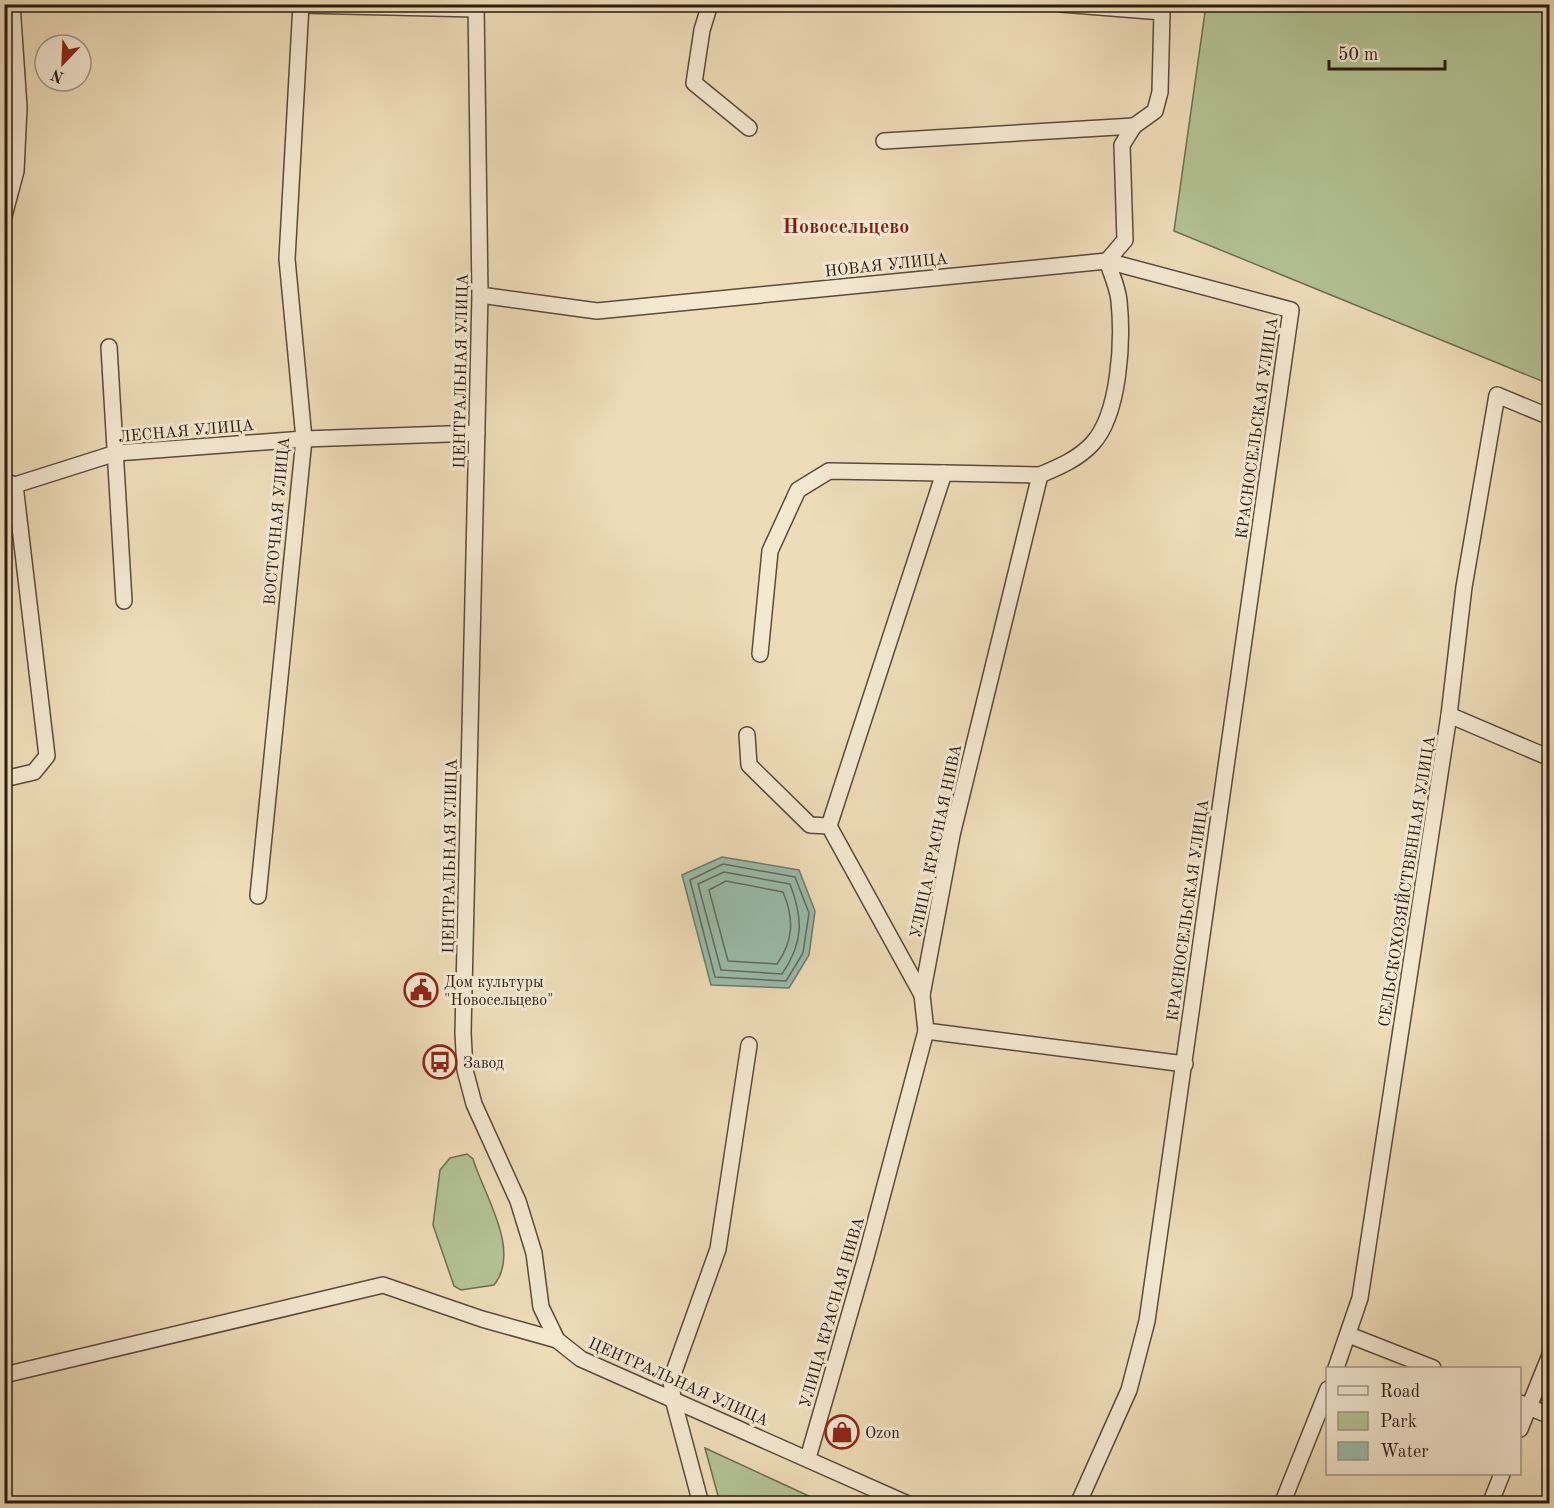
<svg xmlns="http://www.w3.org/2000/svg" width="1554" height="1508" viewBox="0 0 1554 1508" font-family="'Old Standard TT',serif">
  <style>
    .green { fill: #b3c294; stroke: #6e6e52; stroke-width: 1.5 }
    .water { fill: #9abcab; stroke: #6d7c6d; stroke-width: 1.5 }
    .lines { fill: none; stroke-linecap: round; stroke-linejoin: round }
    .shore { stroke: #626c5e; stroke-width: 1.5 }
    .minor-casing { stroke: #5a4b3b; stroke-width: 18 }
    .minor { stroke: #f4e8d1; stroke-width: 15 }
    .labels { text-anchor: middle; stroke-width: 6; stroke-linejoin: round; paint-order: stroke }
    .street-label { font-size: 16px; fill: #291b11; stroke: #f4e8d1 }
    .poi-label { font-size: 16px; fill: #291b11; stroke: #f4e8d1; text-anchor: start }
    .quarter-label { font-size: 20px; font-weight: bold; fill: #7a1f14; stroke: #f4e8d1 }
  </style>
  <rect width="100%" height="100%" fill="#eedcb8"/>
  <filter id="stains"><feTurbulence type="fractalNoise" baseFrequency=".00333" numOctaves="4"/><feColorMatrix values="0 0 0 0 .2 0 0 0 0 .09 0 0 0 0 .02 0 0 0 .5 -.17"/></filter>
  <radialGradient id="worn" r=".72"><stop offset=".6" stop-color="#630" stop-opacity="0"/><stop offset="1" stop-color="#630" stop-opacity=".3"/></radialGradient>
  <!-- green -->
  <g class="green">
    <path d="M1206,5H1549V384L1174,231Z"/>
    <path d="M467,1154L473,1159C483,1193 522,1251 494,1285L461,1290L454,1286L433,1225L440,1170L450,1158Z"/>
    <path d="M705,1448L824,1503H720Z"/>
  </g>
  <!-- water -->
  <path class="water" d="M722,857L799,870L815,911L809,955L789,988L711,985L682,875Z"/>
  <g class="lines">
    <!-- shore -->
    <g class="shore">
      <path d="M723,864L795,877L809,913L803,953L786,981L715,977L690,880Z"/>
      <path d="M724,872L790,884C803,918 804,942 782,974L721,970L698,884Z"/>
      <path d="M726,881L783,892C794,918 794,940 777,964L728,961L709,890Z"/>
    </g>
    <defs>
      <g id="minor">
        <path d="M476,4L480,295L463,1033L465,1070L474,1104L518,1201L534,1253L541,1307L557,1340L581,1359L908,1504"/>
        <path d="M710,4L702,30L694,83L749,128"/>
        <path d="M1061,4L1162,12L1160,92L1155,111L1134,126"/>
        <path d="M301,5L476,9"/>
        <path d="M4,216L16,171L19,107L12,4"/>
        <path d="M480,295L597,311L1107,261L1291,310L1147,1321L1129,1390L1078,1504"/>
        <path d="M109,347L124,601"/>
        <path d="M4,481L15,485L116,453L304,439L477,433"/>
        <path d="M760,654L770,551L798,490L829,471L944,473"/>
        <path d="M1449,715L1550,758"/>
        <path d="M747,735L749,765L810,825L829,826L922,995"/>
        <path d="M4,779L34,772L47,756L15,485"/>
        <path d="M829,826L944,473L1040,475"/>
        <path d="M258,896L304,439L287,259L301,4"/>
        <path d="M926,1031L1185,1064"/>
        <path d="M1349,1335L1433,1368"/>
        <path d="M1336,1368L1360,1298L1449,715L1464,587L1497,395L1550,417"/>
        <path d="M4,1375L383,1285L482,1319L557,1340"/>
        <path d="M1520,1403L1550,1416"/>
        <path d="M1520,1429L1550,1355"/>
        <path d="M808,1458L866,1257L926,1031L922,995L952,835L1040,475C1059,467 1078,459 1092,444C1120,414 1123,340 1119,301C1118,288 1111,273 1107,261L1125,240L1122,145L1134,126L884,141"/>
        <path d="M701,1504L673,1399L671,1380L718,1249L749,1045"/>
        <path d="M1282,1504L1328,1389"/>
        <path d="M1490,1504L1502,1474"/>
      </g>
    </defs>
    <!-- minor casing -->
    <use href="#minor" class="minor-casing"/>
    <!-- minor -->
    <use href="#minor" class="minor"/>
  </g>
  <!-- icons -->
  <defs>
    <symbol id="civic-ring" viewBox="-11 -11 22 22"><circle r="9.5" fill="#f4e8d1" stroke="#8f2418" stroke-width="1.5"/><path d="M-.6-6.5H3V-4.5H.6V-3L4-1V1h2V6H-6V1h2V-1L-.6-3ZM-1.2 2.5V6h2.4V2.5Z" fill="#8f2418"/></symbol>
    <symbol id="bus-ring" viewBox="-11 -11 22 22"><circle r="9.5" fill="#f4e8d1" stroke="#8f2418" stroke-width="1.5"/><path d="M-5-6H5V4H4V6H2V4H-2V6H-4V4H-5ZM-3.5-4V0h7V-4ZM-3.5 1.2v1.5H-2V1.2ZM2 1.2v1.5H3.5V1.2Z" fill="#8f2418"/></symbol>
    <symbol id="shop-ring" viewBox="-11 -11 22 22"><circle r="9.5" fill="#f4e8d1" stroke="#8f2418" stroke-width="1.5"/><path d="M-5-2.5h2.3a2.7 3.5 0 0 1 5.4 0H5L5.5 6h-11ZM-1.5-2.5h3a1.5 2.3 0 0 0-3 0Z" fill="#8f2418"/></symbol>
  </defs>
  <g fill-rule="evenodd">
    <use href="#civic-ring" x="402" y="971" width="38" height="38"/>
    <use href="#bus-ring" x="421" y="1043" width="38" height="38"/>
    <use href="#shop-ring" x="823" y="1413" width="38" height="38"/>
  </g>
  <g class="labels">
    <!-- street labels -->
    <g class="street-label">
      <text transform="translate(886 264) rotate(-6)" y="6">НОВАЯ УЛИЦА</text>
      <text transform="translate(460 371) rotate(-89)" y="6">ЦЕНТРАЛЬНАЯ УЛИЦА</text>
      <text transform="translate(1256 428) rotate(-82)" y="6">КРАСНОСЕЛЬСКАЯ УЛИЦА</text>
      <text transform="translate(186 430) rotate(-5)" y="6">ЛЕСНАЯ УЛИЦА</text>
      <text transform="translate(276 521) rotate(-85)" y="6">ВОСТОЧНАЯ УЛИЦА</text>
      <text transform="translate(935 841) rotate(-78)" y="6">УЛИЦА КРАСНАЯ НИВА</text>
      <text transform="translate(449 856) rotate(-89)" y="6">ЦЕНТРАЛЬНАЯ УЛИЦА</text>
      <text transform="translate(1406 881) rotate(-81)" y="6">СЕЛЬСКОХОЗЯЙСТВЕННАЯ УЛИЦА</text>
      <text transform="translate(1187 910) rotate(-82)" y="6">КРАСНОСЕЛЬСКАЯ УЛИЦА</text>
      <text transform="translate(831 1312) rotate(-74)" y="6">УЛИЦА КРАСНАЯ НИВА</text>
      <text transform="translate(679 1381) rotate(24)" y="6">ЦЕНТРАЛЬНАЯ УЛИЦА</text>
    </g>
    <!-- poi labels -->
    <g class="poi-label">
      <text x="444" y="987">Дом культуры<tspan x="444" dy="18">"Новосельцево"</tspan></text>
      <text x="463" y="1068">Завод</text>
      <text x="865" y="1438">Ozon</text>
    </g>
    <!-- quarter labels -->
    <g class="quarter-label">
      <text x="846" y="233">Новосельцево</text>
    </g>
  </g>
  <!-- margin -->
  <rect width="1554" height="1508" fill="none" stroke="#eedcb8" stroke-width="24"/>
  <rect x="6" y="6" width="1542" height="1496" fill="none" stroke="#291b11" stroke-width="3"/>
  <rect x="12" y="12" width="1530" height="1484" fill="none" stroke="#291b11" stroke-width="1.5"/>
  <!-- legend -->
  <rect x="1326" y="1367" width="195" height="108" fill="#f4e8d1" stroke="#a39684" stroke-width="1.5"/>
  <rect x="1338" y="1386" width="30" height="9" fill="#f4e8d1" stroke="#a39684" stroke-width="1.5"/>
  <text x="1380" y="1397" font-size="18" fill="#291b11">Road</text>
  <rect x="1338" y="1412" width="30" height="18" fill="#b3c294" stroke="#a39684" stroke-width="1.5"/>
  <text x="1380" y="1427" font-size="18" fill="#291b11">Park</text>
  <rect x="1338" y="1442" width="30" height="18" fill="#9abcab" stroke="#a39684" stroke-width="1.5"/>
  <text x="1380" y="1457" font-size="18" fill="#291b11">Water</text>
  <!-- north arrow -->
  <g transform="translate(63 63) rotate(203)"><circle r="28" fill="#f4e8d1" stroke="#a39684" stroke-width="1.5"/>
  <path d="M0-4.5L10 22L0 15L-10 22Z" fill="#8f2418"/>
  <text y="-9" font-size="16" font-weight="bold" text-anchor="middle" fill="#291b11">N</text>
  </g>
  <!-- scale -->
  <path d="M1329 60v9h116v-9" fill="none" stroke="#291b11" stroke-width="3"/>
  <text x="1338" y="60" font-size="18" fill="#291b11" stroke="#f4e8d1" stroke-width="4.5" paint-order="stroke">50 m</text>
  <rect width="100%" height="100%" filter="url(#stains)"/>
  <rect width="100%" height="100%" fill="url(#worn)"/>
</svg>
